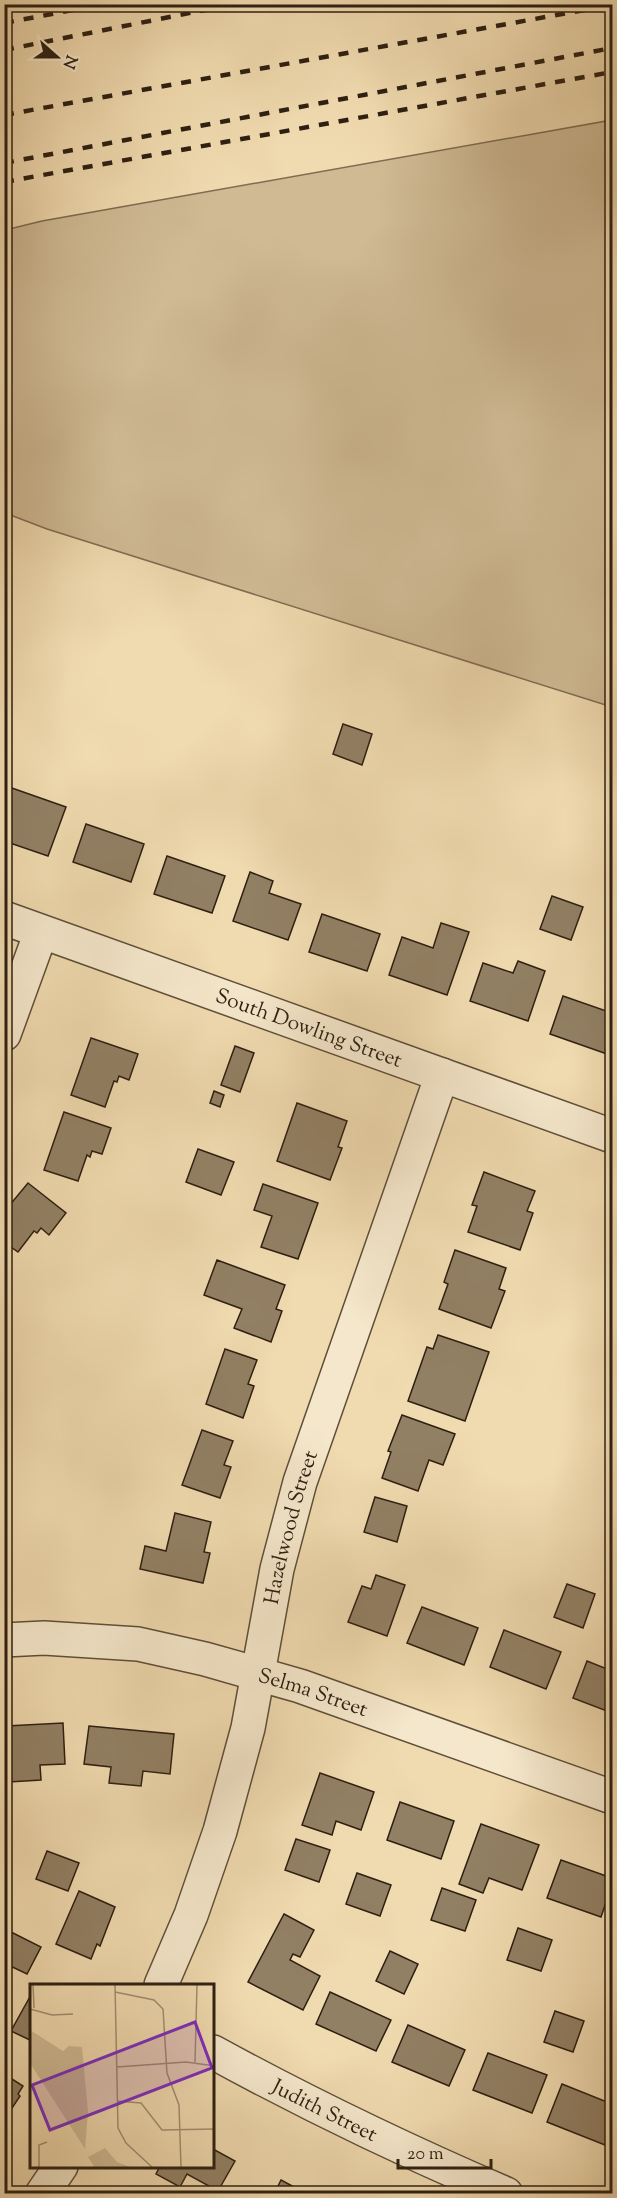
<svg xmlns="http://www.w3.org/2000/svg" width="617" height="2198" viewBox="0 0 617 2198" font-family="'Sorts Mill Goudy',serif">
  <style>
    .green { fill: #cfba94; stroke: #7e6c53; stroke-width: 1.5 }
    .building { fill: #928064; stroke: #2d1f12; stroke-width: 1.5 }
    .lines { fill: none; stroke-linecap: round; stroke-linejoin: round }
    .minor-casing { stroke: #5e4e39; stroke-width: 36 }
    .minor { stroke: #f5e7cb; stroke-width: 33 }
    .rail { stroke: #2d1f12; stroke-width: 4.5; stroke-dasharray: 10 10; stroke-linecap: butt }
    .labels { text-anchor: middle; stroke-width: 4.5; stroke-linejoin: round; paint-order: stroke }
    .street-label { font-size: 21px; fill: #2d1f12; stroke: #f5e7cb }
    .inset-road { fill: none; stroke: #a28f70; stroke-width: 1.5 }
    .view { fill: #7b2cbf; fill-opacity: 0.15; stroke: #7b2cbf; stroke-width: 3 }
    .inset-edge { fill: none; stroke: #2d1f12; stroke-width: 3 }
  </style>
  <rect width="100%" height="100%" fill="#f0daaf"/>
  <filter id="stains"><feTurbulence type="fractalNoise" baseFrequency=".00333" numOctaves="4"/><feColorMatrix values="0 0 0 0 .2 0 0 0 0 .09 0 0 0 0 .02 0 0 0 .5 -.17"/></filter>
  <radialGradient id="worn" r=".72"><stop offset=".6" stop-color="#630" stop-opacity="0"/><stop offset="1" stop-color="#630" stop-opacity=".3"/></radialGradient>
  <!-- green -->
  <path class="green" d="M612,120V707L47,529L5,513V230L42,221Z"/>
  <!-- building -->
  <g class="building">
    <path d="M343,724L372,734L362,765L333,754Z"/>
    <path d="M9,787L66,807L48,856L4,841V800Z"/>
    <path d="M86,824L144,844L131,882L73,862Z"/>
    <path d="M167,856L225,876L212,913L154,894Z"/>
    <path d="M250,872L273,881L269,893L301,904L288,940L233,921Z"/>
    <path d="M552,896L583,907L571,940L540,929Z"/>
    <path d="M322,914L380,934L367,971L309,952Z"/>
    <path d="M441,923L469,932L447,995L389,975L402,937L433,948Z"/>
    <path d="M518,961L545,971L528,1021L470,1001L483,963L513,973Z"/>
    <path d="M563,996L612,1013V1038L607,1054L550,1034Z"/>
    <path d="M91,1038L138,1054L129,1080L119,1076L117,1082L114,1081L105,1107L71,1095Z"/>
    <path d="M235,1046L254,1053L240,1092L221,1085Z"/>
    <path d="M214,1091L224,1095L220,1107L210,1103Z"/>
    <path d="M297,1103L347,1121L338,1147L342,1148L330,1180L277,1161Z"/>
    <path d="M64,1112L111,1128L102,1154L92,1151L90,1157L87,1155L78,1181L44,1170Z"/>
    <path d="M198,1149L234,1162L221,1195L186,1182Z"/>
    <path d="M484,1172L535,1191L527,1211L533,1213L520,1250L468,1232L477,1206L472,1205Z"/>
    <path d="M28,1183L66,1213L49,1235L41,1228L37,1233L34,1231L18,1252L4,1242V1212Z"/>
    <path d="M263,1184L318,1203L298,1259L261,1247L272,1216L254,1210Z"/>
    <path d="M455,1250L506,1268L499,1289L505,1291L491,1328L439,1309L448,1284L444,1282Z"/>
    <path d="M217,1260L285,1285L276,1309L282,1311L271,1342L234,1328L242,1309L204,1295Z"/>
    <path d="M438,1335L489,1352L465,1421L408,1401L427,1347L433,1349Z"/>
    <path d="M225,1349L257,1360L248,1384L254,1386L243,1418L206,1404Z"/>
    <path d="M402,1415L455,1434L443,1465L429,1460L418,1491L382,1478L391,1452L388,1451Z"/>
    <path d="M202,1430L233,1441L224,1465L231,1467L220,1498L182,1485Z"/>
    <path d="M375,1497L407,1506L397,1542L364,1532Z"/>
    <path d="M175,1513L211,1522L204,1552L210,1553L203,1583L140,1569L145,1546L166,1551Z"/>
    <path d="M376,1575L405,1585L387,1636L348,1622L362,1586L371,1589Z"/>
    <path d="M567,1584L595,1594L583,1628L554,1617Z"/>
    <path d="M422,1607L478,1628L464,1665L407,1643Z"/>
    <path d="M504,1630L561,1652L546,1689L490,1667Z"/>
    <path d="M587,1661L612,1671V1713L573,1698Z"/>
    <path d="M63,1723L65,1764L40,1765L41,1780L9,1782L6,1726Z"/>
    <path d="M89,1726L174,1734L170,1774L143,1771L141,1786L109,1783L111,1767L84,1764Z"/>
    <path d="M320,1773L374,1792L361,1830L336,1821L332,1835L302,1825Z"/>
    <path d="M400,1802L454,1821L441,1859L387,1840Z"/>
    <path d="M481,1824L539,1845L522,1890L489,1878L483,1893L459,1884Z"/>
    <path d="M296,1839L330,1850L319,1882L285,1870Z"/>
    <path d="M47,1851L79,1863L68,1891L36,1879Z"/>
    <path d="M561,1860L612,1878V1885L601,1917L547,1898Z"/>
    <path d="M357,1873L391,1885L380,1916L346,1904Z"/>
    <path d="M442,1888L476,1900L465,1931L431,1920Z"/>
    <path d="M79,1891L115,1907L100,1946L97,1944L91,1959L56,1944Z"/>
    <path d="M284,1914L314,1930L300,1957L293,1954L290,1960L320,1976L303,2010L248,1982Z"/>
    <path d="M518,1928L552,1940L541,1971L507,1960Z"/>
    <path d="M9,1931L41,1947L27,1974L4,1963V1941Z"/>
    <path d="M390,1951L418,1964L404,1994L376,1981Z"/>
    <path d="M330,1992L391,2020L376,2051L316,2024Z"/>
    <path d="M32,1993V2041L11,2031Z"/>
    <path d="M555,2011L584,2021L573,2052L544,2042Z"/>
    <path d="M408,2025L465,2050L449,2086L392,2062Z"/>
    <path d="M488,2053L547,2075L532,2113L473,2090Z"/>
    <path d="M4,2074L23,2086L18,2094L20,2096L4,2120Z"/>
    <path d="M562,2084L612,2104V2127L605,2145L547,2122Z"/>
    <path d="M213,2149L235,2161L218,2191L187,2174L180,2187L156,2174L160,2166H213Z"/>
    <path d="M281,2180L307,2194H274Z"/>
  </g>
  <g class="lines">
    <defs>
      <g id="minor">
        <path id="s1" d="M4,918L612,1136"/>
        <path d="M4,1034L41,932"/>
        <path id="s2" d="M4,1640L44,1638L138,1644L205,1659L300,1686L612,1797"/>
        <path id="s3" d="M161,1985L191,1915L220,1831L248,1728L277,1569L300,1482L442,1075"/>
        <path id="s4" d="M213,2052C308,2104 406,2151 506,2194"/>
        <path d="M42,2194L61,2166"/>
      </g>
    </defs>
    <!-- minor casing -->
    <use href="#minor" class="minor-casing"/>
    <!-- minor -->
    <use href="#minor" class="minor"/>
    <!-- rail -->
    <g class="rail">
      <path d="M4,23L105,4"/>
      <path d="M4,50L235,4"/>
      <path d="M4,115L612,5"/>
      <path d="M4,163L612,48"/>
      <path d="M4,182L612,72"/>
    </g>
  </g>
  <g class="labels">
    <!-- street labels -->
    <g class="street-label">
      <text dy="7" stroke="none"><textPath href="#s1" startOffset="324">South Dowling Street</textPath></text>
      <text dy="7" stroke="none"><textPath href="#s3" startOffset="477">Hazelwood Street</textPath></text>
      <text dy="7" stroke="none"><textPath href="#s2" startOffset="316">Selma Street</textPath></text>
      <text dy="7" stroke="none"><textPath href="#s4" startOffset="126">Judith Street</textPath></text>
    </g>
  </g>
  <!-- overview -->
  <g transform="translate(30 1984)">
    <rect width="184" height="184" fill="#f0daaf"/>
    <path d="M0,46L33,67L39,62L52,63L58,128L55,165L0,79ZM75,164L87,178L103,184H65L58,173Z" fill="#cfba94"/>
    <path class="inset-road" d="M3,0L4,24M85,0L88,144L96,159L123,184M85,8L124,16L133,25L137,89L149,121L151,184M0,25L22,31L43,30M165,78L167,0M87,83L156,78L185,82M87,117L111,119L132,146L185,145M9,184V161L17,158"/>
    <path class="view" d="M165,38L182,84L20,146L2,101Z"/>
    <rect width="184" height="184" class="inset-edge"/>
  </g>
  <!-- margin -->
  <rect width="617" height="2198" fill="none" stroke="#f0daaf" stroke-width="24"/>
  <rect x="6" y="6" width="605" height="2186" fill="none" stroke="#2d1f12" stroke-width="3"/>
  <rect x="12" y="12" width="593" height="2174" fill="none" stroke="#2d1f12" stroke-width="1.5"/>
  <!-- north arrow -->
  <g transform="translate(57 57) rotate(111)" stroke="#f5e7cb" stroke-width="4.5" paint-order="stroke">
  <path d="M0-4.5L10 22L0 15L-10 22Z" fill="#2d1f12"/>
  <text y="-9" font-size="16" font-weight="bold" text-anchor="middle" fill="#2d1f12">N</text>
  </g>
  <!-- scale -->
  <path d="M398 2159v9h93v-9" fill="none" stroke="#2d1f12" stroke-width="3"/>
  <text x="407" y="2159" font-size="18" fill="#2d1f12" stroke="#f5e7cb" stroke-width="4.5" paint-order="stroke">20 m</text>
  <rect width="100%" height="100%" filter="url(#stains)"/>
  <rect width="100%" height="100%" fill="url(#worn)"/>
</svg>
